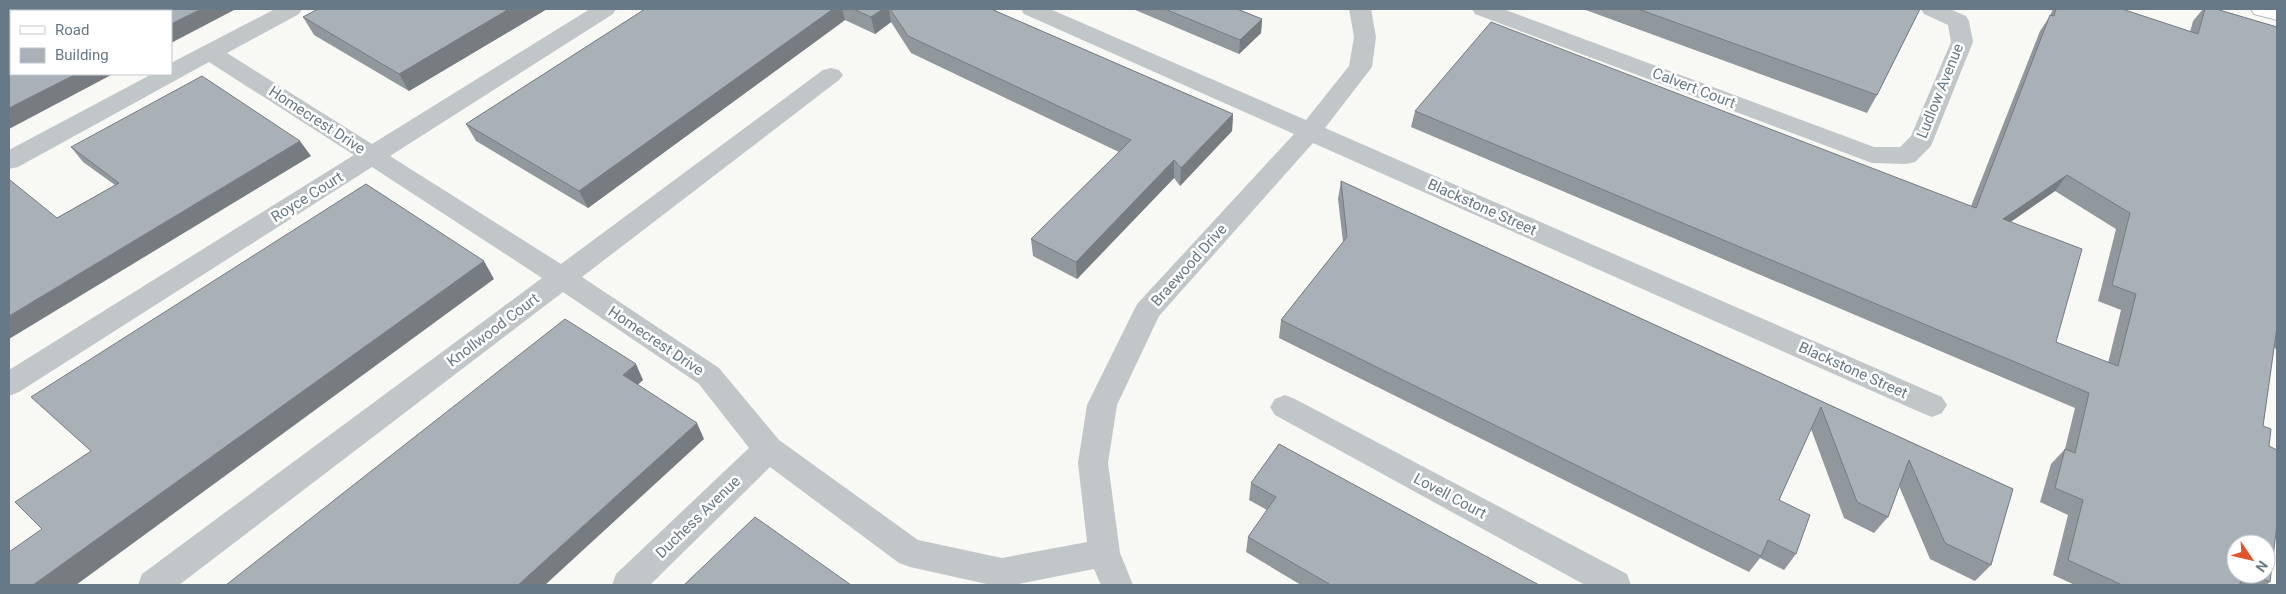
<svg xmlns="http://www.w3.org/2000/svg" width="2286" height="594" viewBox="0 0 2286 594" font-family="Roboto,sans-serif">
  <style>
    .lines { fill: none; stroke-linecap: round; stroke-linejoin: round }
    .secondary-casing { stroke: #b4babe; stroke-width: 2 }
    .street { fill: #c1c6c9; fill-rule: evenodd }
    .secondary { fill: #fff; fill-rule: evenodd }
    .wall { fill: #90989d; fill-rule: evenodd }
    .shaded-wall { fill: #767c80 }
    .building { fill: #a8b1b7; stroke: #767c80; fill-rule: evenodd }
    .labels { text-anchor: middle; stroke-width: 5; stroke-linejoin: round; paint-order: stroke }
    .street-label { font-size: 15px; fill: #677986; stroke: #fff }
  </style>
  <rect width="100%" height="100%" fill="#f8f8f5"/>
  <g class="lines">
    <defs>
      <g id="secondary">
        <path d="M41,9H66L64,11H39Z"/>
        <path d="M2251,9H2277V20L2254,14Z"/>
        <path d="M11,23V37L9,38V24Z"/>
      </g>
    </defs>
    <!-- secondary casing -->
    <use href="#secondary" class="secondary-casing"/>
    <!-- street -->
    <g class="street">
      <path d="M275,9H302L299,14L227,53L372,144L590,9H616L613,14L390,156L561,264L823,70L831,68L839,70L843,75L839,80L582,277L719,368L779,440L918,540L1002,558L1087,542L1078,463L1087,405L1134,310L1138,303L1294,134L1024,14L1021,9H1050L1306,120L1349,66L1354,37L1349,9H1371L1376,37L1372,67L1325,128L1942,397L1947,405L1942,413L1932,417L1922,413L1313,143L1159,316L1117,405L1108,463L1120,553L1133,585H1101L1094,569L1014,585H991L910,567L899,563L770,467L650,585H612L616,574L749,448L699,384L563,292L179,585H138L142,574L542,278L372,167L19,392L9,396V370L354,155L209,62L18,167L9,169V150L152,74H171V63Z"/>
      <path d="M1472,9H1503L1874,147H1900L1911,136L1951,42L1948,25L1924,14L1921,9H1950L1966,16L1969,21L1973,42L1931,146L1915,162L1906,164L1872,163L1475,14Z"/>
      <path d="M1285,395L1295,399L1627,574L1631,585H1585L1275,415L1270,407L1275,399Z"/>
    </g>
    <!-- secondary -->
    <use href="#secondary" class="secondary"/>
  </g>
  <!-- wall -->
  <g class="wall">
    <path d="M318,9H547L409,91L314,35L303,17Z"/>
    <path d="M645,9H991L1233,114L1232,131L1180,186L1174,178L1077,279L1033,256L1031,239L1119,152L911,53L891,22L875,34L845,20L588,208L476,141L466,124Z"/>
    <path d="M1133,9H1238L1262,19L1261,33L1239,54Z"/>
    <path d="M1583,9H1920L1877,95L1867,113Z"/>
    <path d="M2053,9H2122L2190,32L2193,21L2203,9H2216L2277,27V349L2274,348L2263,426L2269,446L2270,582L2266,585H2075L2053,575L2068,515L2040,502L2051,464L2065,449L2075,408L1411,127L1415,111L1971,206L2040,31L2050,16ZM2055,191L2116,229L2098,301L2121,310L2108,363L2056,342L2011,221ZM2266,544V574H2236Z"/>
    <path d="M71,147L311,156L57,218L115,185L83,162Z"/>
    <path d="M1341,181L2013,489L1991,565L1975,581L1930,559L1899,486L1888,517L1874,533L1844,518L1811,429L1779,500L1796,554L1784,570L1760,558L1749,572L1279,338L1281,320L1343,242L1338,199Z"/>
    <path d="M1251,483L1539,585H1301L1246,552L1248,537L1267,510L1249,500Z"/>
  </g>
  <!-- shaded-wall -->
  <g class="shaded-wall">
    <path d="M201,9H236L171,43V24Z"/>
    <path d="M509,9H547L409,91L399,74Z"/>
    <path d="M833,9H842L845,20L588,208L579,191Z"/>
    <path d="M883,9H889L891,22L875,34L871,17Z"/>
    <path d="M1262,19L1261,33L1239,54L1240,40Z"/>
    <path d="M76,74H113L9,129V108Z"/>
    <path d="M1233,114L1232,131L1180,186L1181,168Z"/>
    <path d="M300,141L311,156L9,339V316Z"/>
    <path d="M1174,160V178L1077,279L1076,262Z"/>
    <path d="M2067,175L2055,191L1992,235L2003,219Z"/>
    <path d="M484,261L494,279L76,585H33Z"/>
    <path d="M636,364L643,380L631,391L623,375Z"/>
    <path d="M697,423L704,439L545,585H518Z"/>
  </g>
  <!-- building -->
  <g class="building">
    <path d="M106,9H201L171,24V11H101Z"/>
    <path d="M318,9H509L399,74L303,17Z"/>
    <path d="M645,9H833L579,191L466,124Z"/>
    <path d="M853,9H883L871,17Z"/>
    <path d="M890,9H991L1233,114L1181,168L1174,160L1076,262L1031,239L1131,140L908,36Z"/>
    <path d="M1165,9H1237L1262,19L1240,40Z"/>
    <path d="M1638,9H1920L1877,95Z"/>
    <path d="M2056,9H2122L2198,34L2205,9H2216L2277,27V327L2263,426L2271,429L2269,446L2277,450V524L2270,582L2251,574H2266V544H2236V574H2241L2240,585H2122L2068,560L2083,500L2055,488L2065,449L2075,453L2089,393L1415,111L1491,22L1976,208L2050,15L2054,16ZM2067,175L2130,213L2112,285L2136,294L2118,366L2056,342L2082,249L2003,219Z"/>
    <path d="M11,55V74H76L9,108V57Z"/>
    <path d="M202,76L300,141L9,316V181L10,180L57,218L119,183L71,147Z"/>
    <path d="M1341,181L2013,489L1991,565L1945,543L1909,460L1888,517L1857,502L1821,407L1779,500L1810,515L1796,554L1768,540L1761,556L1281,320L1347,237Z"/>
    <path d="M366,184L484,261L33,585H9V552L42,529L15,502L91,451L31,397Z"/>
    <path d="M565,319L636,364L623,375L697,423L518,585H226Z"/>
    <path d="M1279,444L1539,585H1331L1248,537L1276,497L1251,483Z"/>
    <path d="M755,517L851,585H684Z"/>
  </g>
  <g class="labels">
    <!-- street labels -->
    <g class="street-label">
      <text transform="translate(1694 88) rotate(21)" y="5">Calvert Court</text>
      <text transform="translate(1940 91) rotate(-68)" y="5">Ludlow Avenue</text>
      <text transform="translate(317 120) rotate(33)" y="5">Homecrest Drive</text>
      <text transform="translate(307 197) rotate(-32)" y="5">Royce Court</text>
      <text transform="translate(1482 207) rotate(24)" y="5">Blackstone Street</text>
      <text transform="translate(1189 265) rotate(-48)" y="5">Braewood Drive</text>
      <text transform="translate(493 330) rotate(-37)" y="5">Knollwood Court</text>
      <text transform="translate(656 341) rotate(34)" y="5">Homecrest Drive</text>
      <text transform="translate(1853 370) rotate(24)" y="5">Blackstone Street</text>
      <text transform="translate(1450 496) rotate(28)" y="5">Lovell Court</text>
      <text transform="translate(698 517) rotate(-44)" y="5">Duchess Avenue</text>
    </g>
  </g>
  <!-- border -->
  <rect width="2286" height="594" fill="none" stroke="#677986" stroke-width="20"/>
  <!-- legend -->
  <rect x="10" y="10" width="162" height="65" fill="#ffffff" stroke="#c2c9cf"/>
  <rect x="20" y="26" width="25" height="8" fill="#ffffff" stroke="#c2c9cf"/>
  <text x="55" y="35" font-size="15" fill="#677986">Road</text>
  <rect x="20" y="48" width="25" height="15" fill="#a8b1b7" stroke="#c2c9cf"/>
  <text x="55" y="60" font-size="15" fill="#677986">Building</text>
  <!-- north arrow -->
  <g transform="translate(2251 559) rotate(125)"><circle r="24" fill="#ffffff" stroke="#c2c9cf"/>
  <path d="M0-4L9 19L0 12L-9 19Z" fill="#e4542a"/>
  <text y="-8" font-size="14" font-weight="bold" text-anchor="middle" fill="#677986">N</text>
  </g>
</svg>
